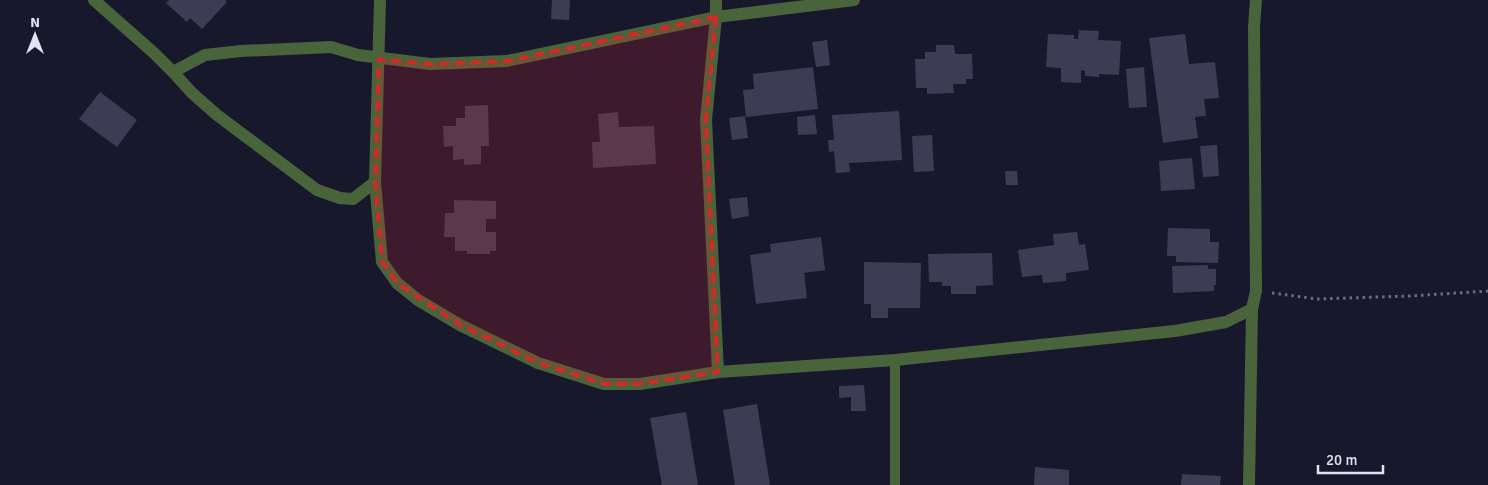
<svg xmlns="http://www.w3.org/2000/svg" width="1488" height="485" viewBox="0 0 1488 485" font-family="Signika,sans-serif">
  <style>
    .building { fill: #3c3d55 }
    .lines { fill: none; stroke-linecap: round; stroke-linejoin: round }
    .path { stroke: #6c6d80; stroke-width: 3; stroke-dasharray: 2.5 4; stroke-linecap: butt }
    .service { stroke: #49643b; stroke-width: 10 }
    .minor { stroke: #49643b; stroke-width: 12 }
    .marked { fill: #d62828; fill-opacity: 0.2; stroke: #d62828; stroke-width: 4; stroke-dasharray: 10 6; stroke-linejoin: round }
  </style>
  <rect width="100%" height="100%" fill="#18182d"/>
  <!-- building -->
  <g class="building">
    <path d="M169,0H225L227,2L202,29L190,18L187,22L166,3Z"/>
    <path d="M552,0H570L569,20L551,19Z"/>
    <path d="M1079,30L1099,31L1098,40L1121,41L1119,75L1099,74V77L1085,76V71L1081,70V83L1061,82V68L1046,67L1048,34L1074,35V39H1078Z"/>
    <path d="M1185,34L1189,64L1215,62L1219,98L1204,99L1206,116L1195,117L1198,138L1163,143L1149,38Z"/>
    <path d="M827,40L830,65L816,67L812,42Z"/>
    <path d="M936,45H954L955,54H972L973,79H966V84H953L954,93L927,94V88H916L915,59H925V52H936Z"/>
    <path d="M813,67L818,109L746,117L743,90L754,89L753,74Z"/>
    <path d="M1144,67L1147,107L1129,108L1126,69Z"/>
    <path d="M100,92L137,120L117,147L79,119Z"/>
    <path d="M488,105L489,146H481V164L464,165V159L453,160V146L444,147L443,126H456V118H465V106Z"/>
    <path d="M899,111L902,160L849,163L850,172L836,173L834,151L829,152L828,140H834L832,115Z"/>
    <path d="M618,112L619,127L654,126L656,164L593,168L592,142H600L598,114Z"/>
    <path d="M815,115L817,134L798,135L797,117Z"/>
    <path d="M745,116L748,138L732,140L729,118Z"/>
    <path d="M932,135L934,171L914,172L912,136Z"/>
    <path d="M1217,145L1219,176L1203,177L1200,146Z"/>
    <path d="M1192,158L1195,189L1161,191L1159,161Z"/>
    <path d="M1005,171H1017L1018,185H1006Z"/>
    <path d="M747,197L749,216L732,219L729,199Z"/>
    <path d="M454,200L496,201V219H486V232H496V251H490V254H467V251H455V237H444L445,213H454Z"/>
    <path d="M1168,228L1210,229V242H1219L1218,263L1176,262V256H1167Z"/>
    <path d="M1077,232L1079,245L1085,244L1089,270L1066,273V281L1043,283L1042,275L1022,277L1018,250L1054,245L1053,234Z"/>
    <path d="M821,237L825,270L804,273L807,298L756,304L750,255L771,252L770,244Z"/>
    <path d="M992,253L993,285L976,286V294H951V286H942V282H929L928,254Z"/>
    <path d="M864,262L921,263L920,308H888V318H871V304H864Z"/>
    <path d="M1208,265V269H1216V285H1214V291L1173,293L1172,266Z"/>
    <path d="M864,385L866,411H851V397L839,398V386Z"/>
    <path d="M757,404L770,485H735L723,410Z"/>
    <path d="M686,412L698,485H662L650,418Z"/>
    <path d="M1035,467L1069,470V485H1034Z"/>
    <path d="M1182,474L1221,476L1220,485H1181Z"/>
  </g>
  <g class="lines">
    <!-- path -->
    <path class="path" d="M1272,293L1317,299L1410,296L1488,291"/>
    <!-- service -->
    <path class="service" d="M895,360V485"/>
    <!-- minor -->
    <g class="minor">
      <path d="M94,0L155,54L173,72L192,93L217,115L317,190L340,198L353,199L375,182"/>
      <path d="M380,0L375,182L382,262L397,283L418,300L460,325L538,363L604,384H640L718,372L895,360L1175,331L1226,322L1252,309L1256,291L1254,27L1256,0"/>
      <path d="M716,0V17L706,120L718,372"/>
      <path d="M173,72L205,55L241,51L331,47L358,55L430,64L507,61L716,17L854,0"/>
      <path d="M1249,485L1252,309"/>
    </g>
  </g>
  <!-- marked area -->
  <path class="marked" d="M716,17L706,120L718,372L640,384H604L538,363L460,325L397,283L382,262L375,182L379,59L430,64L507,61Z"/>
  <!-- north arrow -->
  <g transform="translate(35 35)" stroke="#18182d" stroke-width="4" paint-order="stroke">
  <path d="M0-4L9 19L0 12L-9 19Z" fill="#e1e3f2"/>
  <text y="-8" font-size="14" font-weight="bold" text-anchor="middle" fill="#e1e3f2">N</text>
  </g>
  <!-- scale -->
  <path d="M1318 465v8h65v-8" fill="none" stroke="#e1e3f2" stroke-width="2.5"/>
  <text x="1326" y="465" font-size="15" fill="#e1e3f2" stroke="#18182d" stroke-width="4" paint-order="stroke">20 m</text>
</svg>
